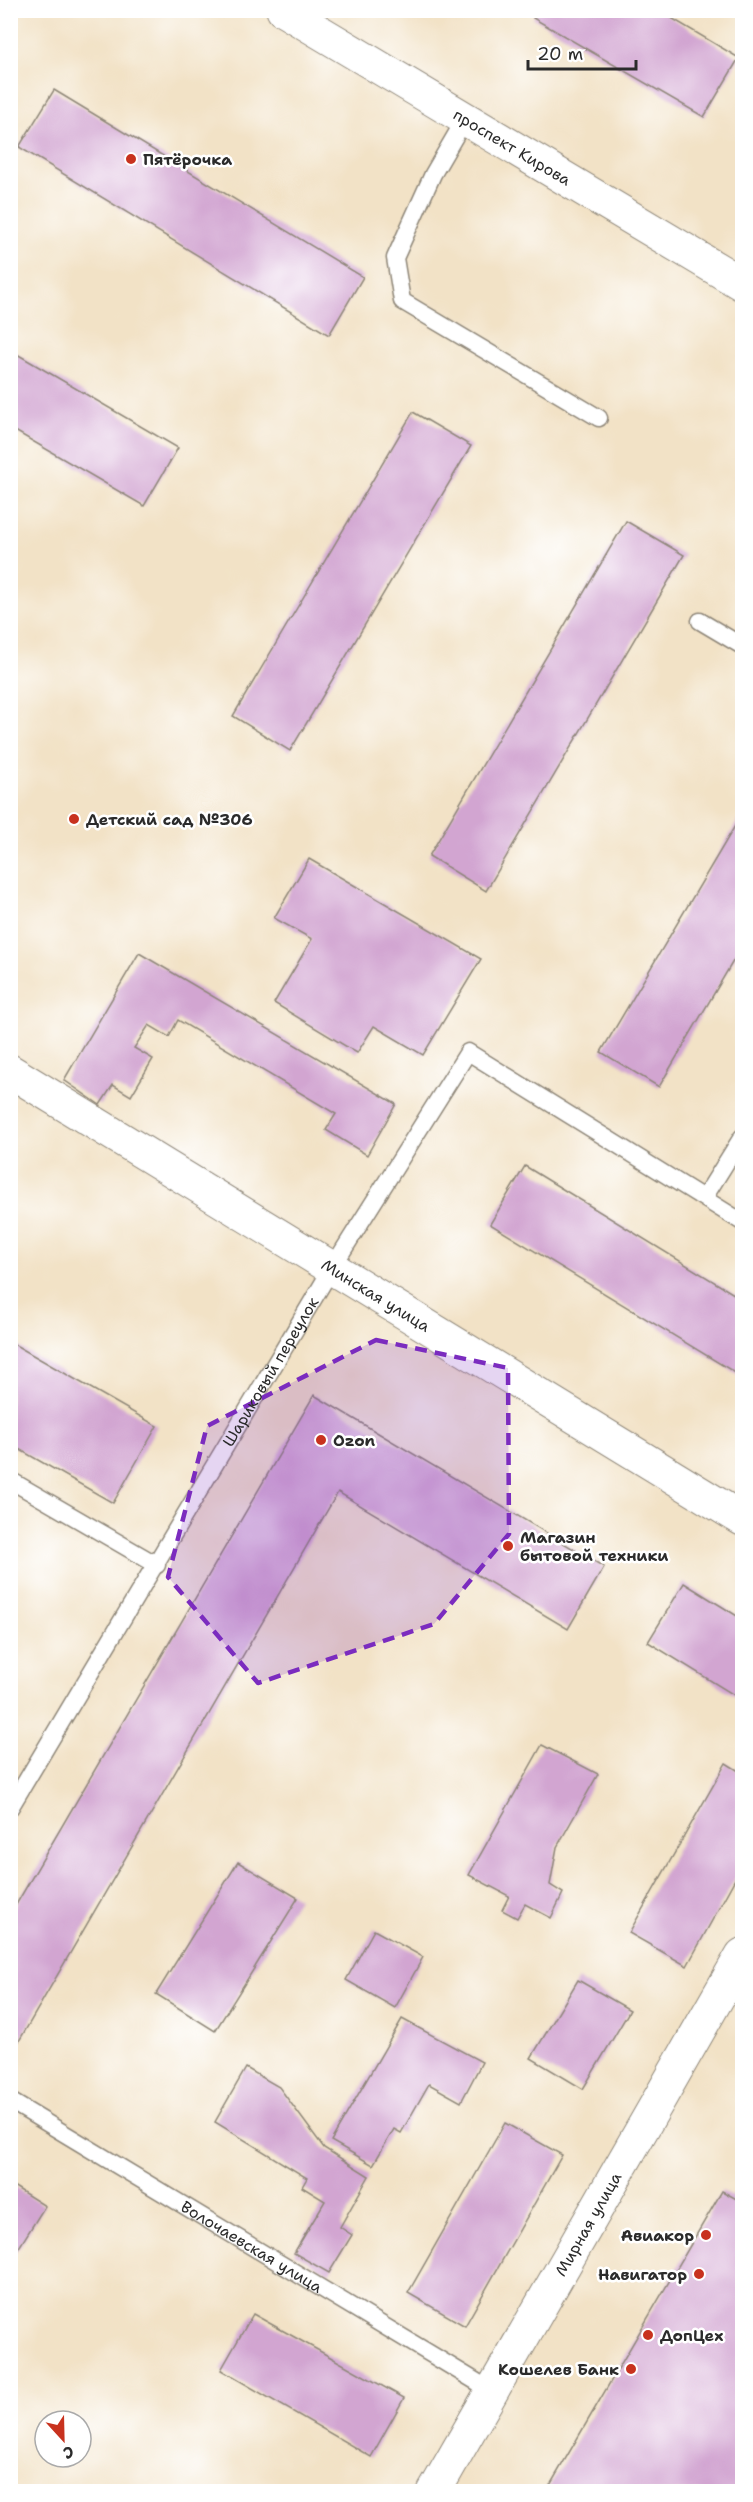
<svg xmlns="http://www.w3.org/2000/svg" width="753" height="2502" viewBox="0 0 753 2502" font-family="'Shantell Sans',sans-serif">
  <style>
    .building { fill: #d2a5d1 }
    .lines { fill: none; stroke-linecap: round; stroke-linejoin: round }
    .service-casing { stroke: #8e8678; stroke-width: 19 }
    .minor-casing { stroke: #8e8678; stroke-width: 35 }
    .primary-casing { stroke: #8e8678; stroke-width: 35 }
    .service { stroke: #fff; stroke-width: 16 }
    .minor { stroke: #fff; stroke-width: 33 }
    .primary { stroke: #fff; stroke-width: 33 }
    .marked { fill: #7b2cbf; fill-opacity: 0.2; stroke: #7b2cbf; stroke-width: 4.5; stroke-dasharray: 12 8; stroke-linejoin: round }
    .poi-dot { fill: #c8321e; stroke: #fff; stroke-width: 2 }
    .labels { text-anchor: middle; stroke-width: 5; stroke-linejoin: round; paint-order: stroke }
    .street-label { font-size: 16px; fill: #2b2b2b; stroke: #fff }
    .poi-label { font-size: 16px; font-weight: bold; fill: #2b2b2b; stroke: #fff; text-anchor: start }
  </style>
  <rect width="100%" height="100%" fill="#fff"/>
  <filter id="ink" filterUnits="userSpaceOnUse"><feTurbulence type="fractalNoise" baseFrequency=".0167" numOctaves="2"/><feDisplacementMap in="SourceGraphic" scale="12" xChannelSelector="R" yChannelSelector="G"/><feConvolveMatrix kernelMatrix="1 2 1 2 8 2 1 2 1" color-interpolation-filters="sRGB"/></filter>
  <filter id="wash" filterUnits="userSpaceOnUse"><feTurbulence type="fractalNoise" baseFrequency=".008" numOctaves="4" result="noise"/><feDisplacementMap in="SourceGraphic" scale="24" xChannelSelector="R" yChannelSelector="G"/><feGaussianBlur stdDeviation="1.35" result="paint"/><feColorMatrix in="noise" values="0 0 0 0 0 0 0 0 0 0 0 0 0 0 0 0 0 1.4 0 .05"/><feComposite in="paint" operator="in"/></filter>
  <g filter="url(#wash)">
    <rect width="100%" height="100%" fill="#f2e2c6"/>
    <g id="blocks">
      <!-- building -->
      <g class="building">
        <path d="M538,10H658L739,58L704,117L533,18Z"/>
        <path d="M54,90L363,277L329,335L19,147Z"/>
        <path d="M10,350L178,448L144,506L10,428Z"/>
        <path d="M413,412L471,446L290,751L233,716Z"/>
        <path d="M626,521L684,555L486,891L429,856Z"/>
        <path d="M742,814V946L659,1087L601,1052Z"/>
        <path d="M309,859L481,959L423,1055L374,1026L357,1053L274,1003L312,939L274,918Z"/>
        <path d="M139,953L396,1104L367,1155L326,1130L336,1114L178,1020L169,1037L149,1025L134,1048L153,1059L131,1096L113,1085L100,1105L64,1080Z"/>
        <path d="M525,1166L742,1299V1377L490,1224Z"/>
        <path d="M10,1342L157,1426L113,1503L10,1444Z"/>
        <path d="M314,1395L604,1567L568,1629L338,1492L15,2048L10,2045V1915Z"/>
        <path d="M684,1583L742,1619V1700L648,1642Z"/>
        <path d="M542,1745L598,1774L557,1847L550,1885L563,1893L551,1918L525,1904L517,1918L502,1910L509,1896L469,1875Z"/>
        <path d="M726,1763L742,1773V1866L687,1966L629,1933Z"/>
        <path d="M238,1862L298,1898L215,2031L156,1994Z"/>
        <path d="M374,1930L423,1957L395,2008L346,1980Z"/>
        <path d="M578,1980L630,2010L583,2089L531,2058Z"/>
        <path d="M402,2019L482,2062L461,2102L429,2084L401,2133L394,2129L373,2165L331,2141Z"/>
        <path d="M246,2068L279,2087L324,2148L369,2176L340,2227L352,2235L329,2273L294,2253L325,2201L302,2187L307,2178L215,2122Z"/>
        <path d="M505,2123L562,2155L465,2326L408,2293Z"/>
        <path d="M10,2184L45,2206L10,2262Z"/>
        <path d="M722,2191L742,2202V2492H546Z"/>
        <path d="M253,2314L404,2398L371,2457L221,2370Z"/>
      </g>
    </g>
  </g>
  <g filter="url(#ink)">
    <use href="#blocks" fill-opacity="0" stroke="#8e8678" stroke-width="1.5"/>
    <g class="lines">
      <defs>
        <g id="service">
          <path d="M465,119L433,174L395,258L402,301L599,418"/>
          <path d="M700,621L742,646"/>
          <path d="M704,1198L742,1137"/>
          <path d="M10,1480L157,1565"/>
          <path id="s1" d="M10,1808L332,1268L468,1052L742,1222"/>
          <path id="s2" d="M12,2102L492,2391"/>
        </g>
        <g id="minor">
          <path id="s3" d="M10,1071L742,1519"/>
          <path id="s4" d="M434,2492L742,1955"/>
        </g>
        <g id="primary">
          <path id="s5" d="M283,10L742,284"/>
        </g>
      </defs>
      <!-- service casing -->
      <use href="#service" class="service-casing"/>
      <!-- minor casing -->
      <use href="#minor" class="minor-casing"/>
      <!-- primary casing -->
      <use href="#primary" class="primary-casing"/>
      <!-- service -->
      <use href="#service" class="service"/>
      <!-- minor -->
      <use href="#minor" class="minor"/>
      <!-- primary -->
      <use href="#primary" class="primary"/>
    </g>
  </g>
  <!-- marked area -->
  <path class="marked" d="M376,1340L508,1368L509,1534L434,1624L258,1683L168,1577L207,1426Z"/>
  <!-- markers -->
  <g class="poi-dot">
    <circle cx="131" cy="159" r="6"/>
    <circle cx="74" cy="819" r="6"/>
    <circle cx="321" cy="1440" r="6"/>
    <circle cx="508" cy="1546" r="6"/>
    <circle cx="706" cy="2235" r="6"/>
    <circle cx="699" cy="2274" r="6"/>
    <circle cx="648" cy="2335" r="6"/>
    <circle cx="631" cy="2369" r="6"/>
  </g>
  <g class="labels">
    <!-- street labels -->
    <g class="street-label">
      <text dy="6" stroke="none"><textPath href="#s5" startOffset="267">проспект Кирова</textPath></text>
      <text dy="6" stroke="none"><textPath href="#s3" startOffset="429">Минская улица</textPath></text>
      <text dy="6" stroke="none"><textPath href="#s1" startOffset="508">Шариковый переулок</textPath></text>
      <text dy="6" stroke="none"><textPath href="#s4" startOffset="309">Мирная улица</textPath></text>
      <text dy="6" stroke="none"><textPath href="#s2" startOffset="280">Волочаевская улица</textPath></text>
    </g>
    <!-- poi labels -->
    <g class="poi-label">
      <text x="143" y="165">Пятёрочка</text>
      <text x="86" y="825">Детский сад №306</text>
      <text x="333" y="1446">Ozon</text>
      <text x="520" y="1543">Магазин<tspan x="520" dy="18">бытовой техники</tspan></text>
      <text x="694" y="2241" text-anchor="end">Авиакор</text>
      <text x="687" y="2280" text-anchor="end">Навигатор</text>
      <text x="660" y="2341">ДопЦех</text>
      <text x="619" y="2375" text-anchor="end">Кошелев Банк</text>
    </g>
  </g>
  <!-- margin -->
  <rect width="753" height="2502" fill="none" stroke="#fff" stroke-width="36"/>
  <!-- north arrow -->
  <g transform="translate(63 2439) rotate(158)"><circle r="28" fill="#ffffff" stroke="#aaaaaa" stroke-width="1.5"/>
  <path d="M0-4.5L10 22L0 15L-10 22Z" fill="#c8321e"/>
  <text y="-9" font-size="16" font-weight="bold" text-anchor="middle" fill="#2b2b2b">С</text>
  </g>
  <!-- scale -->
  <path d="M528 60v9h108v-9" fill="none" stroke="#2b2b2b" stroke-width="3"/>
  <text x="537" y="60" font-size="18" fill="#2b2b2b" stroke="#ffffff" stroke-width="4.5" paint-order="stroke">20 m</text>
</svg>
